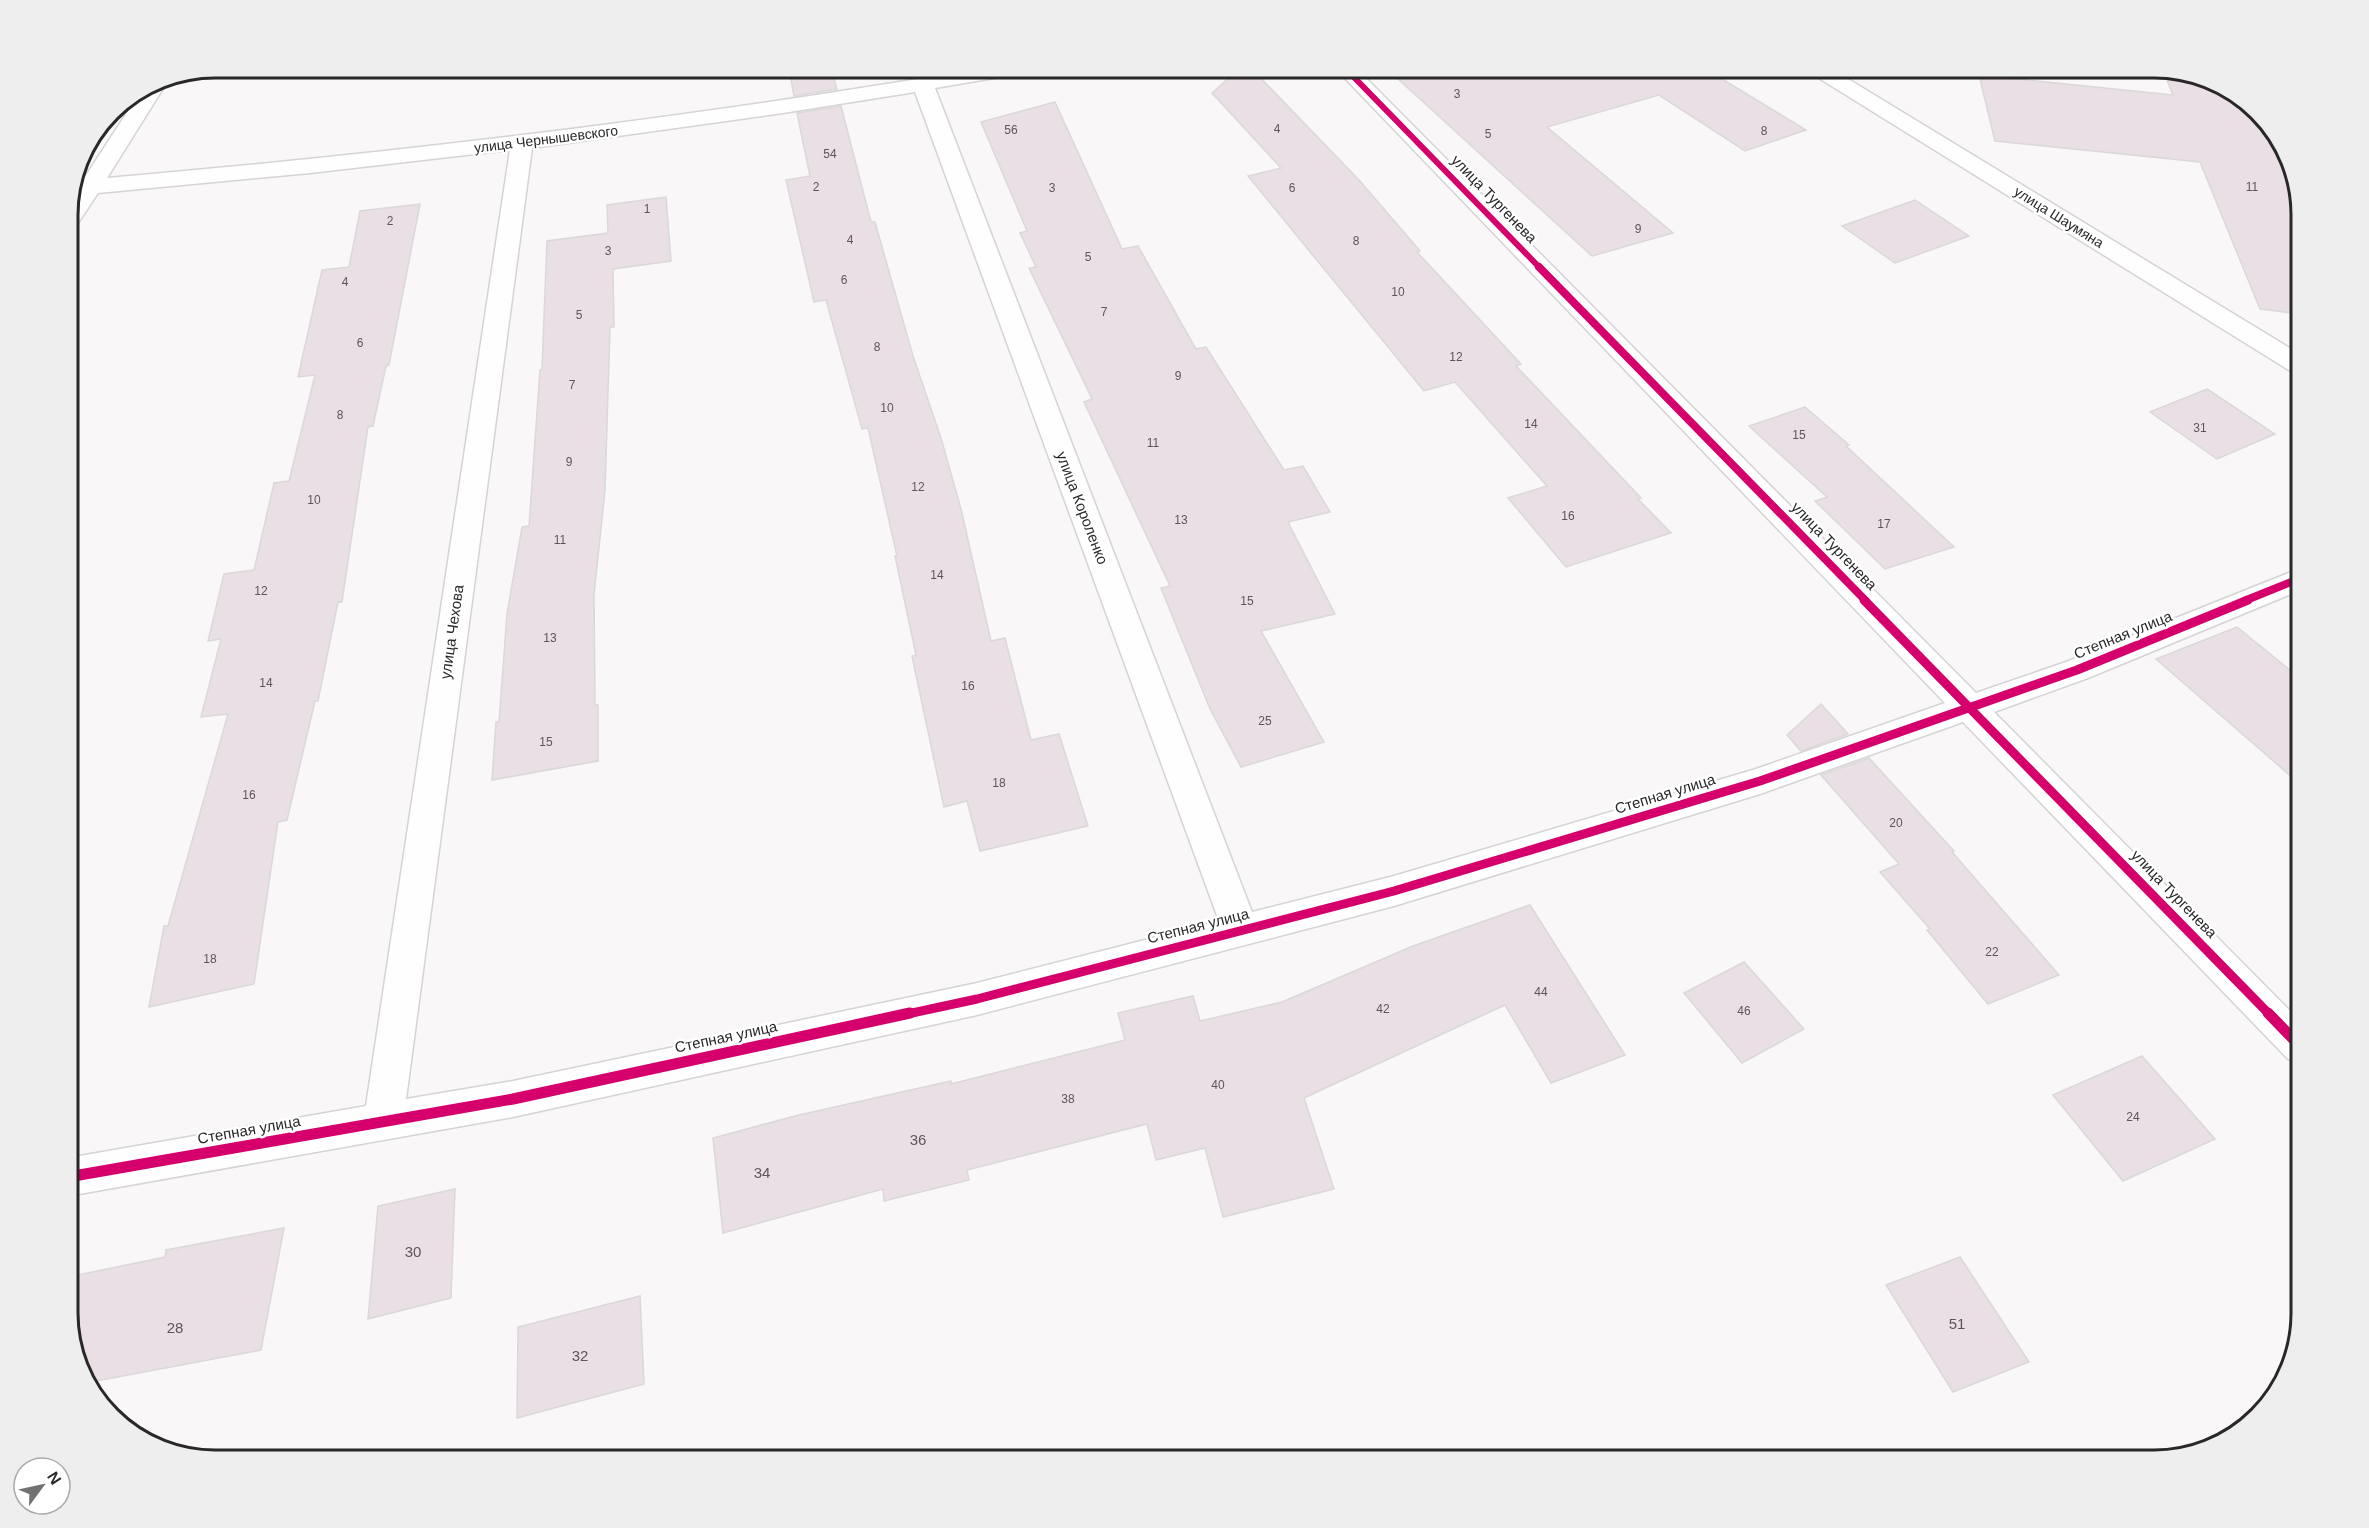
<svg xmlns="http://www.w3.org/2000/svg" width="2369" height="1528" viewBox="0 0 2369 1528" font-family="Arial,sans-serif">
  <style>
    .building { fill: #e9dfe5; stroke: #dad8d9; stroke-width: 1.5 }
    .lines { fill: none; stroke-linecap: round; stroke-linejoin: round }
    .minor-casing { stroke: #d5d3d4; stroke-width: 3 }
    .minor { fill: #fefefe; fill-rule: evenodd }
    .cycleway-far3-casing { stroke: #fff; stroke-width: 8 }
    .cycleway-far2-casing { stroke: #fff; stroke-width: 10 }
    .cycleway-far1-casing { stroke: #fff; stroke-width: 13 }
    .cycleway-casing { stroke: #fff; stroke-width: 15 }
    .cycleway-far3 { stroke: #d6006c; stroke-width: 6 }
    .cycleway-far2 { stroke: #d6006c; stroke-width: 8 }
    .cycleway-far1 { stroke: #d6006c; stroke-width: 9 }
    .cycleway { stroke: #d6006c; stroke-width: 11 }
    .labels { text-anchor: middle; stroke-width: 5; stroke-linejoin: round; paint-order: stroke }
    .number-label { font-size: 12px; fill: #5b5759 }
    .far-street-label { font-size: 14px; fill: #292728; stroke: #fff }
    .street-label { font-size: 15px; fill: #292728; stroke: #fff }
    .near-number-label { font-size: 15px; fill: #5b5759 }
    .rim { fill: none; stroke: #292728; stroke-width: 3 }
  </style>
  <rect width="100%" height="100%" fill="#f9f7f8"/>
  <!-- building -->
  <g class="building">
    <path d="M819,68H831L837,89L794,96L790,74Z"/>
    <path d="M1240,68H1251L1359,180L1420,251L1417,252L1521,364L1516,366L1641,498L1638,499L1671,533L1566,567L1508,498L1547,486L1455,382L1424,391L1248,176L1281,168L1212,93Z"/>
    <path d="M1386,68H1704L1806,130L1745,151L1659,95L1547,127L1673,233L1592,256Z"/>
    <path d="M2163,70L2236,92L2274,133L2287,160L2301,215V314L2260,309L2200,162L1995,141L1979,75L2173,95Z"/>
    <path d="M1055,102L1122,249L1138,246L1196,349L1206,347L1284,470L1303,466L1330,512L1288,522L1335,614L1261,631L1324,742L1241,767L1210,709L1161,588L1170,586L1084,402L1092,399L1029,268L1036,267L1020,233L1027,231L981,122Z"/>
    <path d="M841,106L871,222H875L913,356L941,438L961,509L991,641L1005,638L1031,740L1059,734L1088,826L980,851L967,801L944,807L912,656L916,655L895,556H897L868,428L862,429L826,300L814,302L786,180L810,176L797,113Z"/>
    <path d="M666,197L671,261L613,269L614,327H610L605,491L594,594L595,705H598V761L492,780L496,722H499L507,614L522,527L529,526L540,370L542,369L547,241L608,233L607,205Z"/>
    <path d="M1915,200L1969,236L1895,263L1842,226Z"/>
    <path d="M420,204L389,365L386,366L373,426L368,427L342,602H338L318,701H315L287,820L278,822L254,984L149,1007L164,926H168L228,714L201,717L221,639L208,641L224,574L254,570L274,483L289,481L315,375L298,377L322,270L349,267L360,211Z"/>
    <path d="M2207,389L2275,434L2217,459L2150,412Z"/>
    <path d="M1805,407L1849,445L1846,446L1954,547L1885,569L1815,501L1827,497L1749,426Z"/>
    <path d="M2237,627L2301,679V785L2156,659Z"/>
    <path d="M1821,704L1848,734L1801,751L1787,735Z"/>
    <path d="M1869,758L1954,851L1952,852L2059,975L1988,1004L1927,930L1930,929L1880,872L1899,864L1821,775Z"/>
    <path d="M1530,905L1625,1055L1551,1083L1505,1005L1304,1098L1334,1189L1223,1217L1205,1148L1156,1160L1147,1124L967,1170L969,1180L884,1201L883,1189L723,1233L713,1138L799,1115L951,1081V1084L1125,1040L1118,1013L1193,996L1200,1021L1282,1002L1413,946Z"/>
    <path d="M1744,962L1804,1029L1742,1063L1684,993Z"/>
    <path d="M2142,1056L2215,1139L2123,1181L2053,1095Z"/>
    <path d="M455,1189L451,1298L368,1319L378,1206Z"/>
    <path d="M284,1228L261,1350L86,1383L68,1322V1277L165,1257L166,1250Z"/>
    <path d="M1960,1257L2029,1362L1953,1392L1886,1285Z"/>
    <path d="M640,1296L644,1384L517,1418L518,1327Z"/>
  </g>
  <g class="lines">
    <defs>
      <g id="minor">
        <path d="M985,68H1028L1025,72L1018,74L935,88L1252,912L1394,876L1756,769L1945,703L1335,68H1356L1976,693L2066,662L2301,568V590L2088,678L1994,712L2301,1022V1064L2288,1059L1963,722L1760,794L1394,906L977,1015L513,1117L68,1196V1158L366,1106L510,150L310,173L98,193L76,226L68,228V206L73,195L70,194L74,181L83,180L141,91L159,79L168,77L169,79L107,178C401,153 694,117 985,68ZM915,92L1219,921L977,983L513,1081L406,1099L532,148L783,113Z"/>
        <path d="M1806,68H1830L2301,355V374L2292,372L1809,72Z"/>
      </g>
    </defs>
    <!-- minor casing -->
    <use href="#minor" class="minor-casing"/>
    <!-- minor -->
    <use href="#minor" class="minor"/>
    <defs>
      <path id="cycleway-far3" d="M1345,68L1541,269"/>
      <g id="cycleway-far2">
        <path d="M1539,267L1866,601"/>
        <path d="M2244,601L2301,578"/>
      </g>
      <g id="cycleway-far1">
        <path d="M1864,600L2270,1015"/>
        <path d="M903,1015L977,999L1394,891L1760,781L2077,670L2248,600"/>
      </g>
      <g id="cycleway">
        <path d="M2268,1013L2301,1047"/>
        <path d="M68,1177L513,1099L910,1013"/>
      </g>
    </defs>
    <!-- cycleway-far3 casing -->
    <use href="#cycleway-far3" class="cycleway-far3-casing"/>
    <!-- cycleway-far2 casing -->
    <use href="#cycleway-far2" class="cycleway-far2-casing"/>
    <!-- cycleway-far1 casing -->
    <use href="#cycleway-far1" class="cycleway-far1-casing"/>
    <!-- cycleway casing -->
    <use href="#cycleway" class="cycleway-casing"/>
    <!-- cycleway-far3 -->
    <use href="#cycleway-far3" class="cycleway-far3"/>
    <!-- cycleway-far2 -->
    <use href="#cycleway-far2" class="cycleway-far2"/>
    <!-- cycleway-far1 -->
    <use href="#cycleway-far1" class="cycleway-far1"/>
    <!-- cycleway -->
    <use href="#cycleway" class="cycleway"/>
  </g>
  <g class="labels">
    <!-- number labels -->
    <g class="number-label">
      <text x="1457" y="98">3</text>
      <text x="1277" y="133">4</text>
      <text x="1011" y="134">56</text>
      <text x="1764" y="135">8</text>
      <text x="1488" y="138">5</text>
      <text x="830" y="158">54</text>
      <text x="816" y="191">2</text>
      <text x="2252" y="191">11</text>
      <text x="1052" y="192">3</text>
      <text x="1292" y="192">6</text>
      <text x="647" y="213">1</text>
      <text x="390" y="225">2</text>
      <text x="1638" y="233">9</text>
      <text x="850" y="244">4</text>
      <text x="1356" y="245">8</text>
      <text x="608" y="255">3</text>
      <text x="1088" y="261">5</text>
      <text x="844" y="284">6</text>
      <text x="345" y="286">4</text>
      <text x="1398" y="296">10</text>
      <text x="1104" y="316">7</text>
      <text x="579" y="319">5</text>
      <text x="360" y="347">6</text>
      <text x="877" y="351">8</text>
      <text x="1456" y="361">12</text>
      <text x="1178" y="380">9</text>
      <text x="572" y="389">7</text>
      <text x="887" y="412">10</text>
      <text x="340" y="419">8</text>
      <text x="1531" y="428">14</text>
      <text x="2200" y="432">31</text>
      <text x="1799" y="439">15</text>
      <text x="1153" y="447">11</text>
      <text x="569" y="466">9</text>
      <text x="918" y="491">12</text>
      <text x="314" y="504">10</text>
      <text x="1568" y="520">16</text>
      <text x="1181" y="524">13</text>
      <text x="1884" y="528">17</text>
      <text x="560" y="544">11</text>
      <text x="937" y="579">14</text>
      <text x="261" y="595">12</text>
      <text x="1247" y="605">15</text>
      <text x="550" y="642">13</text>
      <text x="266" y="687">14</text>
      <text x="968" y="690">16</text>
      <text x="1265" y="725">25</text>
      <text x="546" y="746">15</text>
      <text x="999" y="787">18</text>
      <text x="249" y="799">16</text>
      <text x="1896" y="827">20</text>
      <text x="1992" y="956">22</text>
      <text x="210" y="963">18</text>
      <text x="1541" y="996">44</text>
      <text x="1383" y="1013">42</text>
      <text x="1744" y="1015">46</text>
      <text x="1218" y="1089">40</text>
      <text x="1068" y="1103">38</text>
      <text x="2133" y="1121">24</text>
    </g>
    <!-- far-street labels -->
    <g class="far-street-label">
      <text transform="translate(546 139) rotate(-7)" y="5">улица Чернышевского</text>
      <text transform="translate(2059 217) rotate(32)" y="5">улица Шаумяна</text>
    </g>
    <!-- street labels -->
    <g class="street-label">
      <text transform="translate(1494 199) rotate(46)" y="5">улица Тургенева</text>
      <text transform="translate(1082 508) rotate(69)" y="5">улица Короленко</text>
      <text transform="translate(1834 546) rotate(46)" y="5">улица Тургенева</text>
      <text transform="translate(452 632) rotate(-82)" y="5">улица Чехова</text>
      <text transform="translate(2123 635) rotate(-22)" y="5">Степная улица</text>
      <text transform="translate(1665 794) rotate(-17)" y="5">Степная улица</text>
      <text transform="translate(2174 894) rotate(46)" y="5">улица Тургенева</text>
      <text transform="translate(1198 926) rotate(-14)" y="5">Степная улица</text>
      <text transform="translate(726 1037) rotate(-12)" y="5">Степная улица</text>
      <text transform="translate(249 1130) rotate(-10)" y="5">Степная улица</text>
    </g>
    <!-- near-number labels -->
    <g class="near-number-label">
      <text x="918" y="1145">36</text>
      <text x="762" y="1178">34</text>
      <text x="413" y="1257">30</text>
      <text x="1957" y="1329">51</text>
      <text x="175" y="1333">28</text>
      <text x="580" y="1361">32</text>
    </g>
  </g>
  <!-- crop -->
  <path d="M0 0H2369V1528H0ZM215 78H2154A137 137 0 0 1 2291 215V1313A137 137 0 0 1 2154 1450H215A137 137 0 0 1 78 1313V215A137 137 0 0 1 215 78Z" fill="#eee" fill-rule="evenodd"/>
  <path class="rim" d="M215 78H2154A137 137 0 0 1 2291 215V1313A137 137 0 0 1 2154 1450H215A137 137 0 0 1 78 1313V215A137 137 0 0 1 215 78Z"/>
  <!-- north arrow -->
  <g transform="translate(42 1486) rotate(57)"><circle r="28" fill="#ffffff" stroke="#a9a9a9" stroke-width="1.5"/>
  <path d="M0-4.5L10 22L0 15L-10 22Z" fill="#727071"/>
  <text y="-9" font-size="16" font-weight="bold" text-anchor="middle" fill="#292728">N</text>
  </g>
</svg>
